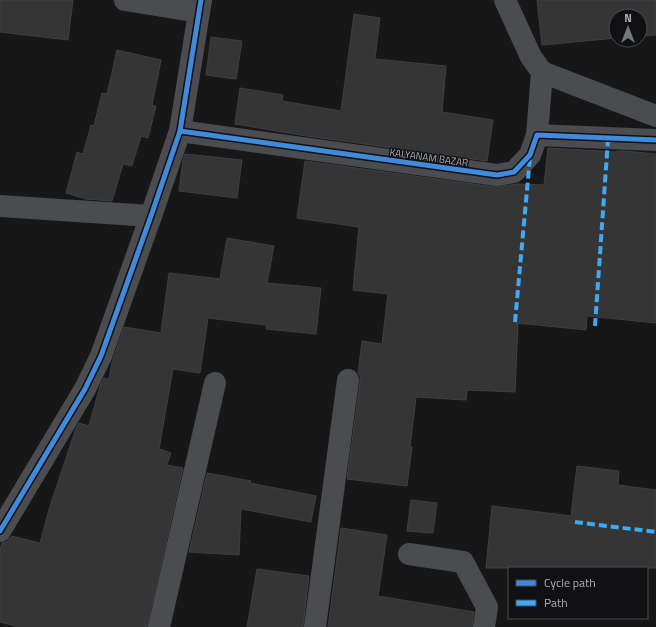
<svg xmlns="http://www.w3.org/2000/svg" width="656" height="627" viewBox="0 0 656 627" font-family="'Titillium Web',sans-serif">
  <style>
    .building { fill: #353536; stroke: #3f4043 }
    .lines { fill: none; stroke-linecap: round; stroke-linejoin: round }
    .minor { stroke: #4b4c50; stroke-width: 22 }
    .quiet { stroke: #3fa9f5; stroke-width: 4; stroke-dasharray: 8 4; stroke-linecap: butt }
    .cycleway-casing { stroke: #111113; stroke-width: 8 }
    .cycleway { stroke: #408adc; stroke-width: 5 }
    .labels { text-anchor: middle; stroke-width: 3; stroke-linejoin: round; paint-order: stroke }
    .street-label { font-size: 10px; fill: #a8adb8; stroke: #111113 }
  </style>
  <rect width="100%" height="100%" fill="#171717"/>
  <!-- building -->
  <g class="building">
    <path d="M0,0H73L68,40L0,32Z"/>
    <path d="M537,0H656V35L640,36V16H616V38L542,45Z"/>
    <path d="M354,14L380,18L375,59L446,66L442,112L493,120L487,161L300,135L235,124L240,88L283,95L282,101L341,111Z"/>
    <path d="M211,37L242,41L236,79L206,75Z"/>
    <path d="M117,50L161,60L152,105L156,106L148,138L141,136L132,166L123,164L112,201L86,199L66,193L77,152L83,154L91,125L94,126L102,93L107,94Z"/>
    <path d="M548,148L617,152V151H624L656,154V323L587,316L586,330L518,323L515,392L467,390L466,400L416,397L410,447H412L407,486L347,479L360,382V376L358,373L362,341L382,344L388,294L353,290L359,227L297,218L305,161L495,187L518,184L544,185Z"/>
    <path d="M185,154L242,160L237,198L179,191L183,160Z"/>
    <path d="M227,238L274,246L267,283L321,288L316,334L266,329V325L208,318L200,373L173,369L159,449L171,453L167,465L183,468L147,627H19L0,622V550L2,543L6,542L12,536L40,543L50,506L76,428L79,423L89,426L100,386L104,378L109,379L112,362L124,327L161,333L169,273L220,279Z"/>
    <path d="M577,466L619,471L618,485L656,490V568H486L492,506L571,516Z"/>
    <path d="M207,473L251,481L250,483L316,496L311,522L241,509L239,555L189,552Z"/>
    <path d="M411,500L437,503L433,533L407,531Z"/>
    <path d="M341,528L387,535L378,596L474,612L472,627H328Z"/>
    <path d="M257,569L309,576L303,627H247Z"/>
  </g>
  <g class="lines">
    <!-- minor -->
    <g class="minor">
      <path d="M125,0L199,12"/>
      <path d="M505,0L531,57L542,72L537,135"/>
      <path d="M542,72L656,116"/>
      <path d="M180,131L497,175L514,172L530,155L537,135L656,140"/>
      <path d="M0,206L151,216"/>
      <path d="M0,531L85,389L101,356L151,216L180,131L201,0"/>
      <path d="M409,554L463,562L487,607L484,627"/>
      <path d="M159,627L215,383"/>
      <path d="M315,627L348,380"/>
    </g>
    <!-- quiet -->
    <g class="quiet">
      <path d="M515,322L530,157"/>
      <path d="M595,326L608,139"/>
      <path d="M575,522L656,532"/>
    </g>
    <defs>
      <g id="cycleway">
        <path d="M180,131L497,175L514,172L530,155L537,135L656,140"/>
        <path d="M0,531L85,389L101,356L151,216L180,131L201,0"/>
      </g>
    </defs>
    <!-- cycleway casing -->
    <use href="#cycleway" class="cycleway-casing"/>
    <!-- cycleway -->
    <use href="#cycleway" class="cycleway"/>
  </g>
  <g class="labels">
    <!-- street labels -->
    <g class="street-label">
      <text transform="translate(429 157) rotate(8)" y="4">KALYANAM BAZAR</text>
    </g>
  </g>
  <!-- legend -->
  <rect x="508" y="567" width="140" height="52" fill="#111113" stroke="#4d4f55"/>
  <rect x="516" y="580" width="20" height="6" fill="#408adc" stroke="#4d4f55"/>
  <text x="544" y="587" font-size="12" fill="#a8adb8">Cycle path</text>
  <rect x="516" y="600" width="20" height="6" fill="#3fa9f5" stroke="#4d4f55"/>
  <text x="544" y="607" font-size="12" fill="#a8adb8">Path</text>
  <!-- north arrow -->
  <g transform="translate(628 28)"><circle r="19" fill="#111113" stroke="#4d4f55"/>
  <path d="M0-3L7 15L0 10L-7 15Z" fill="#757880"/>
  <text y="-6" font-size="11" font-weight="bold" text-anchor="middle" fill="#a8adb8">N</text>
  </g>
</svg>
